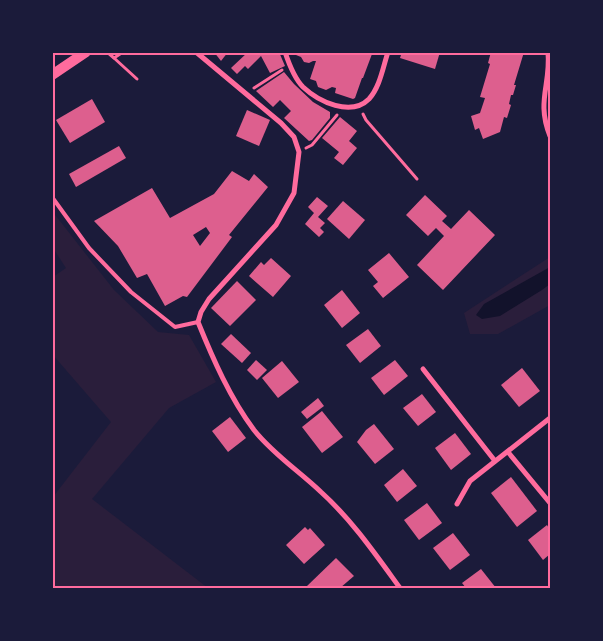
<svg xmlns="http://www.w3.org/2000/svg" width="603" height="641" viewBox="0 0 603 641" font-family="'Libre Baskerville',serif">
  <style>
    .green { fill: #2a1e3b }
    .water { fill: #12122b }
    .building { fill: #dd5f8e; fill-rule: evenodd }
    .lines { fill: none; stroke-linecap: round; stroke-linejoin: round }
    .path { stroke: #ff6b9d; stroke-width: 3 }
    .service { stroke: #ff6b9d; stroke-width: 4 }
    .minor { stroke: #ff6b9d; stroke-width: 5 }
    .secondary { stroke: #ff6b9d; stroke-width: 10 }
    .neatline { fill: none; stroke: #ff6b9d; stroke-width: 2 }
  </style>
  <rect width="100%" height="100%" fill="#1b1b3a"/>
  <!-- green -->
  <g class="green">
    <path d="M52,211L114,290L158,332L189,335L216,382L169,408L92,499L208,588H53V497L111,422L53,355V277L66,268L53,248Z"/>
    <path d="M550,257V305L498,334H470L464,313Z"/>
  </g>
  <!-- water -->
  <path class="water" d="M550,267V284L542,290L500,316L482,319L476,315L484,304Z"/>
  <!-- building -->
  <g class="building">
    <path d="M214,52H228L221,61Z"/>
    <path d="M248,52H279L285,66L270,73L261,56L248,69L245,66L237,74L231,68Z"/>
    <path d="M297,52H367L372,54L363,78H362L355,98L353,99L335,93L336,88L332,87L326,90L318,87L316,81L310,79L316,61H313L309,63L304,62L301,57L296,55Z"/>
    <path d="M402,52H440L435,69L400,58Z"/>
    <path d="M491,52H524L514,85H516L513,95H511L509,104L511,105L507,118L504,117L500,132L483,139L479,128L475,130L471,116L480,113L485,98L480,97L490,64L488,63Z"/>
    <path d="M284,72L294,84L313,102L330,112V118L312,140L309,141L284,118L291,111L280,100L273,107L256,91Z"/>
    <path d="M92,99L105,122L70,143L56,120Z"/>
    <path d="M247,110L270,120L259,146L236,136Z"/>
    <path d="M340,117L357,131L349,141L357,148L343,165L334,158L339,152L322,138Z"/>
    <path d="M119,146L126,158L76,187L69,174Z"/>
    <path d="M232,171L249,181L254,174L268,187L229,235L232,237L187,297L183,296L165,306L147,274L137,278L118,246L94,221L152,188L170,218L214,194ZM206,227L210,233L200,246L193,235Z"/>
    <path d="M425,195L447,216L442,221L451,229L469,210L495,235L443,290L417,265L444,236L436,228L428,236L406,215Z"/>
    <path d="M317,197L328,206L318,217L325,223L320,228L324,232L319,237L305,224L314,213L308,207Z"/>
    <path d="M343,201L365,220L349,239L327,219Z"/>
    <path d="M389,253L409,277L383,298L373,286L378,282L368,270Z"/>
    <path d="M271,258L291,276L273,297L249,276L261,262L264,265Z"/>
    <path d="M237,281L256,300L230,326L211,308Z"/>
    <path d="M342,290L360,313L342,328L324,305Z"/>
    <path d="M368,329L381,346L360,363L346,345Z"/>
    <path d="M231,334L251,353L242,363L221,344Z"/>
    <path d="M256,360L267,370L257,380L247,370Z"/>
    <path d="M395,360L408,376L384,395L371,378Z"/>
    <path d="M282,361L299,382L278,398L262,378Z"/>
    <path d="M522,368L540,391L519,407L501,385Z"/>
    <path d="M422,394L436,412L418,426L403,408Z"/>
    <path d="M318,398L324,406L307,419L301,412Z"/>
    <path d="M322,411L343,437L322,453L302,427Z"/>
    <path d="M230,417L246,438L228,452L212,431Z"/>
    <path d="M374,424L394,449L375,464L357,442L366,430Z"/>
    <path d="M455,433L471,454L451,470L435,448Z"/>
    <path d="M403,469L417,486L397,502L384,485Z"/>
    <path d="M511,477L537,511L517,527L491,493Z"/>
    <path d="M427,503L442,523L419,540L404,520Z"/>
    <path d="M547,525L550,530V554L543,560L528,540Z"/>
    <path d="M305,527L308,530L310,528L325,545L304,564L286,545Z"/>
    <path d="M453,533L470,555L450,570L433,548Z"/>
    <path d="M336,558L354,576L340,588H309L307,586Z"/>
    <path d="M481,569L496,588H466L462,583Z"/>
  </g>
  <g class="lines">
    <!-- path -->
    <g class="path">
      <path d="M107,52L114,58L123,52"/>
      <path d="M114,58L137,79"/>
      <path d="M254,88L282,70"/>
      <path d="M363,114L366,120L417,179"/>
      <path d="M306,148L312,145L337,115"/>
    </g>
    <!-- service -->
    <path class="service" d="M52,197L89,248L131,292L175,327L198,322"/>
    <!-- minor -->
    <g class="minor">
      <path d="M196,52L281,123L294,137L299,152L294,193L276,225L209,299L201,312L198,322C213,359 230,398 254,430C273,454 299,471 321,492C352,520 376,555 400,588"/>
      <path d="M285,52C289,64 294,78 303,87C319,102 351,117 369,99C380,87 383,67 388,52"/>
      <path d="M548,52C551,85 536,101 550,136"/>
      <path d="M423,369L495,461"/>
      <path d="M508,452L550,503"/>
      <path d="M457,504L470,481L550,418"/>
    </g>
    <!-- secondary -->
    <path class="secondary" d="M52,75L86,52"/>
  </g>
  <!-- border -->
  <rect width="603" height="641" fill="none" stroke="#1b1b3a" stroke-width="108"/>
  <rect x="54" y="54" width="495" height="533" class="neatline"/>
</svg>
